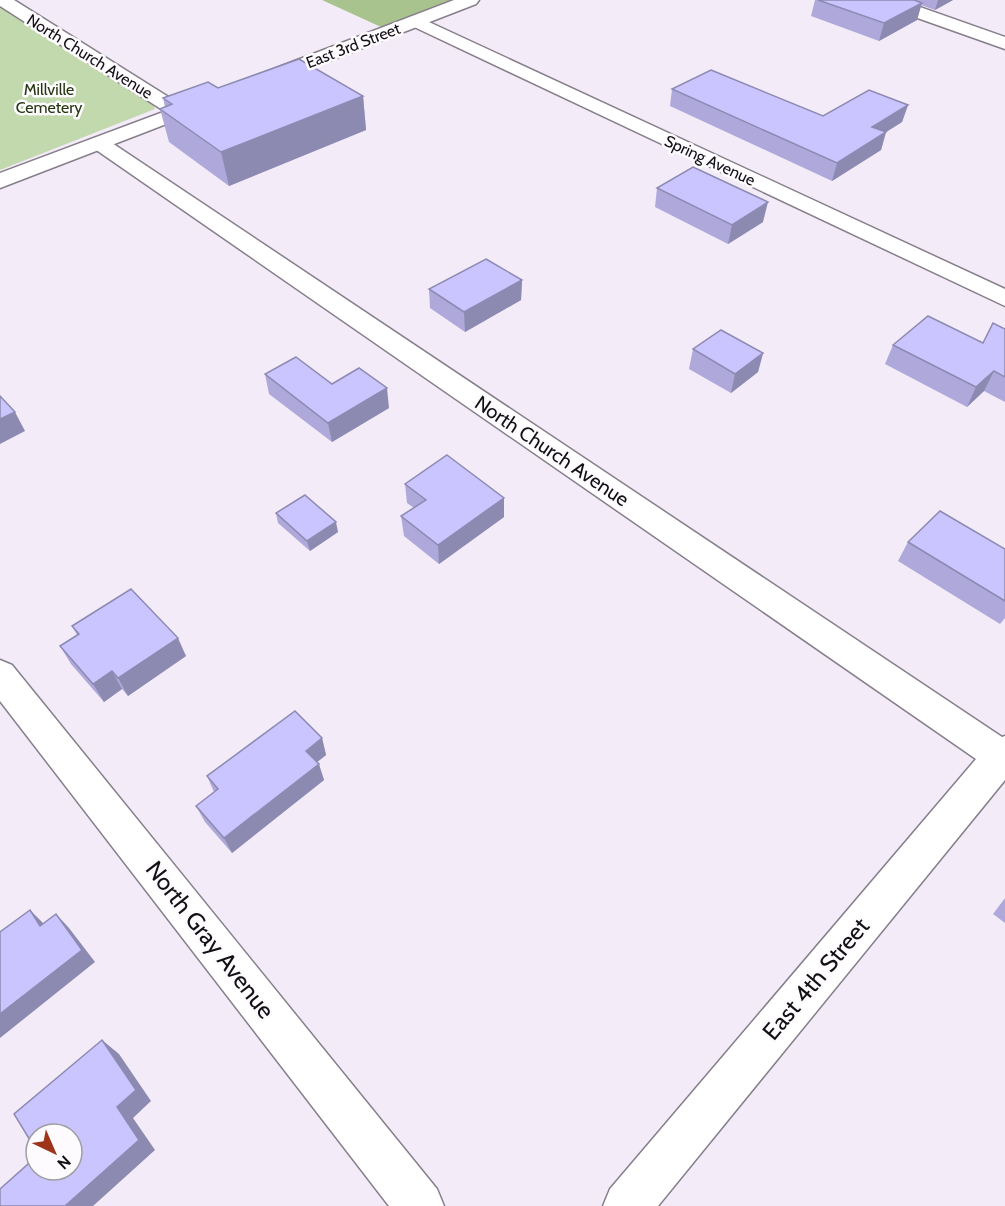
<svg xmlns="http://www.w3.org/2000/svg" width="1005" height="1206" viewBox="0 0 1005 1206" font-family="Cabin,sans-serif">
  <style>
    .green { fill: #c2d8ad }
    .forest { fill: #a8c38d }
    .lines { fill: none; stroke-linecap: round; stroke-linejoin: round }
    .street-casing { stroke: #877e8b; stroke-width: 3 }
    .secondary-casing { stroke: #877e8b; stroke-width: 3 }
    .street { fill: #fff; fill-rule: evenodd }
    .secondary { fill: #fff; fill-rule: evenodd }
    .wall { fill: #aea9da }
    .shaded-wall { fill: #8d8ab2 }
    .building { fill: #cac5fe; stroke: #8d8ab2; stroke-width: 1.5 }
    .labels { text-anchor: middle; stroke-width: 5; stroke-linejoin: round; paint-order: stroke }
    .far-street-label { font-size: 16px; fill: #131015; stroke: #fdfbfe }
    .far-park-label { font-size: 16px; fill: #25360e; stroke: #fdfbfe }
    .street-label { font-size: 20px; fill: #131015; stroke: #fdfbfe }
    .near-street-label { font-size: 24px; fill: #131015; stroke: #fdfbfe }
  </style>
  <rect width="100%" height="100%" fill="#f4ebf8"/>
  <!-- green -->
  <path class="green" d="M0,7L153,105L155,109L0,170Z"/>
  <!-- forest -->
  <path class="forest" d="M322,0H451L381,27Z"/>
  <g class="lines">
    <defs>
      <g id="street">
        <path d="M0,0H14L186,108L189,112L186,116H172L0,6Z"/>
        <path d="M875,0H900L1005,37V49L878,4Z"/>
        <path d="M416,16L1005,289V306L410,25L407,21L410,17Z"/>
        <path d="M99,137L106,139L1002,737L1005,736V780L658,1206H603L610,1189L976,759L92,147L89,143L92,139Z"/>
        <path d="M0,660L12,665L437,1189L444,1206H389L0,701Z"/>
      </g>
      <g id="secondary">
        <path d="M454,0H479L476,4L272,83H258L255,79L258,75Z"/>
        <path d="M206,96L213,98L216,102L213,106L0,188V173Z"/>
      </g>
    </defs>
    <!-- street casing -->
    <use href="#street" class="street-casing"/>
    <!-- secondary casing -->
    <use href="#secondary" class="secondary-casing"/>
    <!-- street -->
    <use href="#street" class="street"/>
    <!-- secondary -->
    <use href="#secondary" class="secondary"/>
  </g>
  <!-- wall -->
  <g class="wall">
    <path d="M815,0H953L935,10L921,5L917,20L879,41L811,16Z"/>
    <path d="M218,88L363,96L366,130L229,186L169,142L160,109L165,107L163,98Z"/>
    <path d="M672,89L823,116L908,105L902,122L886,132L881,150L832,181L670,106Z"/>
    <path d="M657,188L763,222L728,244L655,207Z"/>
    <path d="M522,280L521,300L465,332L430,308L429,289Z"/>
    <path d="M1005,329V402L984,391L967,407L885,364L893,345L983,343Z"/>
    <path d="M693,349L763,353L758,372L731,393L689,369Z"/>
    <path d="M265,374L332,384L389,408L332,442L269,394Z"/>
    <path d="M405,484L504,498V517L439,564L404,536L401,516L414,508L407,503Z"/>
    <path d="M276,513L338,532L310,551L278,523Z"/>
    <path d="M908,542L1005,549V618L1000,624L898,561Z"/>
    <path d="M72,626L186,656L128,696L122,689L104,702L71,664L60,646L77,635Z"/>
    <path d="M322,738L326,755L317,762L324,780L232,853L205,822L196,806L214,792L207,776Z"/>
    <path d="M1005,898V923L993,914Z"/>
  </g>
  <!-- shaded-wall -->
  <g class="shaded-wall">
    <path d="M938,0H953L935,10Z"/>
    <path d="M922,3L917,20L879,41L884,23Z"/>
    <path d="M363,96L366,130L229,186L221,152Z"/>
    <path d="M908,105L902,122L867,144L872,127Z"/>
    <path d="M886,132L881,150L832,181L837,163Z"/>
    <path d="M768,202L763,222L728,244L732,225Z"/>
    <path d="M522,280L521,300L465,332L464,312Z"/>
    <path d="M763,353L758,372L731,393L735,374Z"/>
    <path d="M994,371L984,391L967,407L976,387Z"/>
    <path d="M387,388L389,408L332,442L328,423Z"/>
    <path d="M15,412L25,431L0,444V419Z"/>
    <path d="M504,498V517L439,564L438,545Z"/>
    <path d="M336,522L338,532L310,551L307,541Z"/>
    <path d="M178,638L186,656L128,696L118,678Z"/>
    <path d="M112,671L122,689L104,702L93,684Z"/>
    <path d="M322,738L326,755L311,767L306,751Z"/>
    <path d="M319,764L324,780L232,853L224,838Z"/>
    <path d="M30,910L44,924L40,926Z"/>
    <path d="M56,914L69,928L95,962L0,1038V1014Z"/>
    <path d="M102,1040L119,1054L151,1101L133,1118L155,1150L93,1206H65L117,1107Z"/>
  </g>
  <!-- building -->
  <g class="building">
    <path d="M818,0H914L922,3L884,23Z"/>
    <path d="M299,59L363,96L221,152L160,109L172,104L163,98L208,82L218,88Z"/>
    <path d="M711,70L823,116L869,90L908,105L872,127L886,132L837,163L672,89Z"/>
    <path d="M693,167L768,202L732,225L657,188Z"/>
    <path d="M486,259L522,280L464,312L429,289Z"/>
    <path d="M928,316L983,343L993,323L1005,329V377L994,371L976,387L893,345Z"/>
    <path d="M721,330L763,353L735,374L693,349Z"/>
    <path d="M296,357L332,384L359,368L387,388L328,423L265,374Z"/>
    <path d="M0,396L15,412L0,419Z"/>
    <path d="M447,455L504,498L438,545L401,516L426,500L405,484Z"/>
    <path d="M305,495L336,522L307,541L276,513Z"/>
    <path d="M940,511L1005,549V601L908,542Z"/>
    <path d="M131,589L178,638L118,678L112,671L93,684L60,646L79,634L72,626Z"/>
    <path d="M295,711L322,738L306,751L319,764L224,838L196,806L218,789L207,776Z"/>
    <path d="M30,910L40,926L56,914L82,950L0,1014V932Z"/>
    <path d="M102,1040L136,1090L117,1107L139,1140L65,1206H0V1189L36,1157V1170H72V1134H36V1150L14,1114Z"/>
  </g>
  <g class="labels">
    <!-- far-street labels -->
    <g class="far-street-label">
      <text transform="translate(353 45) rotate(-21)" y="6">East 3rd Street</text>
      <text transform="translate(90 56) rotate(32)" y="6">North Church Avenue</text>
      <text transform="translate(710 160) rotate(25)" y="6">Spring Avenue</text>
    </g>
    <!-- far-park labels -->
    <g class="far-park-label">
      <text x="49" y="95">Millville<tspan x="49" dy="18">Cemetery</tspan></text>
    </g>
    <!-- street labels -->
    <g class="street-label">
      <text transform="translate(552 451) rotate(34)" y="7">North Church Avenue</text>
    </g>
    <!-- near-street labels -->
    <g class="near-street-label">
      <text transform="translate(210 940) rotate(52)" y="8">North Gray Avenue</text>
      <text transform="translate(816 979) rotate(-50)" y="8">East 4th Street</text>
    </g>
  </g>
  <!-- north arrow -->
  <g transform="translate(54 1152) rotate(136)"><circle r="28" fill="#fdfbfe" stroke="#9f9da1" stroke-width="1.5"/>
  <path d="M0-4.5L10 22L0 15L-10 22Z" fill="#9d351b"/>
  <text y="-9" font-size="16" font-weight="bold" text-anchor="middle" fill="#131015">N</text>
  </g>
</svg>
